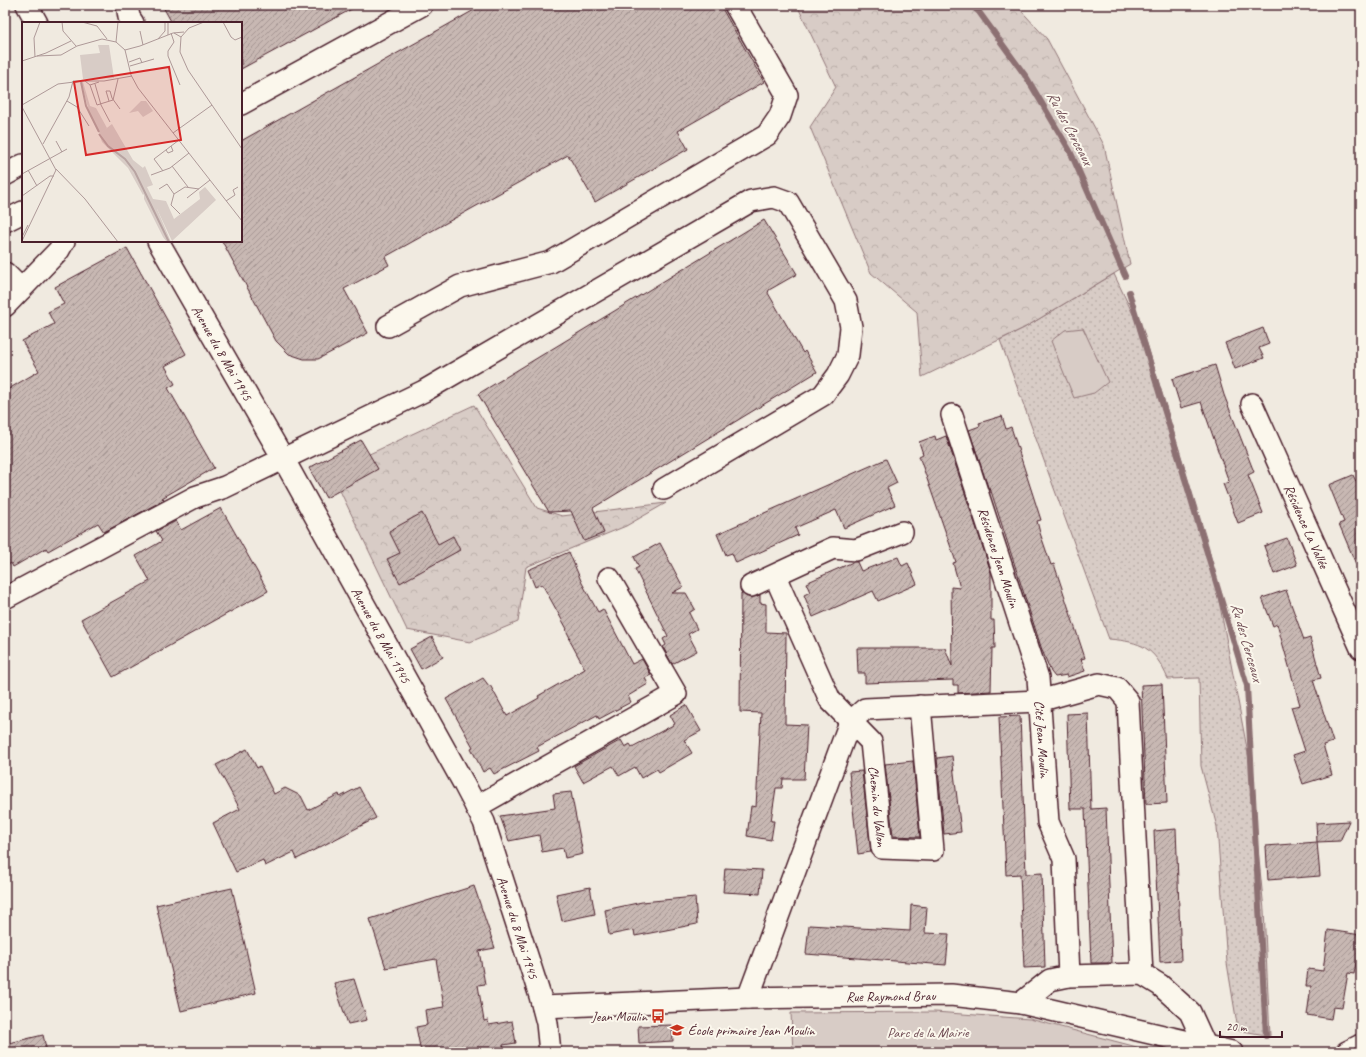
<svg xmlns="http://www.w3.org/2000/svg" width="1366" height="1057" viewBox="0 0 1366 1057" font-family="Caveat,sans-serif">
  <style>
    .grass { fill: url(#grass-dots); stroke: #917678 }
    .forest { fill: url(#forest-crowns); stroke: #917678 }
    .green { fill: #d8ccc6; stroke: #917678 }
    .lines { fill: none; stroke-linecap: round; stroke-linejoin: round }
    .stream { stroke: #8c6f72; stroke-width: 6 }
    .building { fill: url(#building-hatch); stroke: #4a1f2b }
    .minor-casing { stroke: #4a1f2b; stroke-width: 24 }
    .minor { stroke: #fbf7ec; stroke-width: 21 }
    .labels { text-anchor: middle; stroke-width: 4; stroke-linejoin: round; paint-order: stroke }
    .street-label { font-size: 14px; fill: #4a1f2b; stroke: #fbf7ec }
    .poi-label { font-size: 14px; fill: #4a1f2b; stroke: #fbf7ec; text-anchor: end }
    .park-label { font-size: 14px; fill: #6e4a52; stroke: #fbf7ec }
    .water-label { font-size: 15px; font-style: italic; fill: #704e55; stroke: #fbf7ec }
    .inset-river { fill: none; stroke: #b8a4a2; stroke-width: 2 }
    .inset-road { fill: none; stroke: #ae9998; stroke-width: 1 }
    .view { fill: #d62828; fill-opacity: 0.15; stroke: #d62828; stroke-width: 2 }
    .inset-edge { fill: none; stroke: #4a1f2b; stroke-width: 2 }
  </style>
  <defs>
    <pattern id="grass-dots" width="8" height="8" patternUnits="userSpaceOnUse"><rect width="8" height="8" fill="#d8ccc6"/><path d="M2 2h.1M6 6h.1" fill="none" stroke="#bbafaa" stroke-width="1.8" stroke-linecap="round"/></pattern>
    <pattern id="forest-crowns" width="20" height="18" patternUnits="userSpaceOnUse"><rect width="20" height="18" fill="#d8ccc6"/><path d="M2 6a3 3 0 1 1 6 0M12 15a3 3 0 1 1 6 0" fill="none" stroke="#bbafaa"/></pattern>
    <pattern id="building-hatch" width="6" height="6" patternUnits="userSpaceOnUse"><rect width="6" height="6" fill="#c8b8b3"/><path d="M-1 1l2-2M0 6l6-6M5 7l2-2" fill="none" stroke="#a49592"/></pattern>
  </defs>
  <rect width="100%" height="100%" fill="#f0eae0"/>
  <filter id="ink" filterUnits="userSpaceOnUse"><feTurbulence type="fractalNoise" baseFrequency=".025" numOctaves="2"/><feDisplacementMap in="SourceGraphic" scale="8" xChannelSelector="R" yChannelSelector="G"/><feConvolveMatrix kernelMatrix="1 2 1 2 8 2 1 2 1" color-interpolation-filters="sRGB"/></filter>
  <g filter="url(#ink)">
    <!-- grass -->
    <path class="grass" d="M1114,274L1147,344L1209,548L1249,759L1264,910L1270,1036L1238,1030L1227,963L1217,827L1201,766L1199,678L1168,679C1154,647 1142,642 1109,639L1000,340L1024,328Z"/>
    <!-- forest -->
    <g class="forest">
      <path d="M797,5H1016L1047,39L1104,145L1130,264L1024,328L922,377L917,312L871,273L810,127L836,87Z"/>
      <path d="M474,405L537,508L562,516L666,503L626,526L526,567L518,622L470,642L407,630L331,472Z"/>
    </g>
    <!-- green -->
    <g class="green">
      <path d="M1083,328L1108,382L1094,393L1074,398L1051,341L1065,330Z"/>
      <path d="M935,1012L1030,1019L1156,1052H793L791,1013Z"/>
    </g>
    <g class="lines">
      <!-- stream -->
      <g class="stream">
        <path d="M971,5L979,12L1027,78L1070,151L1125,276"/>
        <path d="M1129,292L1247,686L1266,1036"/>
      </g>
    </g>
    <!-- building -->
    <g class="building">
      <path d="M162,5H359L241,69V23H172Z"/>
      <path d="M483,5H720L764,82L678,131L688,149L595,202L568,155L385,257L389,265L344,289L368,333L318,359H304L289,354L276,341L222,241H241V141Z"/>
      <path d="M764,220L797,274L769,290L768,293L803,353L805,351L817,372L593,508L604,533L584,541L571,511L549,512L478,394Z"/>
      <path d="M127,248L186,354L165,366L175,384L168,388L214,468L162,498L164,500L104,532L98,523L48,551L46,548L13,567L11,563L5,567V391L39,371L22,341L54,324L48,312L64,304L55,287Z"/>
      <path d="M1263,328L1269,344L1259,348L1264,358L1235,369L1225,343Z"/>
      <path d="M1215,365L1224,395L1254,472L1248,475L1263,513L1238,523L1223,484L1229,482L1201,402L1181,408L1172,379Z"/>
      <path d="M1002,416L1006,429L1011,427L1041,520L1037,521L1040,533L1051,565L1054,564L1085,658L1081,659L1085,671L1067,677V675L1055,677L1051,672L1042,650L990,488V493L969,430L980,426L979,423Z"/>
      <path d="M935,436L936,440L946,436L991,572V620H994L995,648H992L991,691L958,693V685H953V680L865,683V673H858L857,648H945L952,666L951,587L960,588L953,563L956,562L919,456L923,454L919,442Z"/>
      <path d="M361,440L378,469L326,498L309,468Z"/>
      <path d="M886,459L897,483L887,488L895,505L844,528L836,510L795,528L798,535L736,563L732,553L726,555L717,534Z"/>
      <path d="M1353,475L1361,492V576L1339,524L1344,522L1329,485Z"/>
      <path d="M221,508L268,591L113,677L81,619L150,581L136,556L162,541L156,531L176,521L181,530Z"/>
      <path d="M422,513L438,544L453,536L460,550L400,583L387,559L400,553L389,531Z"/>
      <path d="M1287,538L1297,565L1274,574L1264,546Z"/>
      <path d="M660,543L683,587L672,593H686L695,609L689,613L697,629L688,634L697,651L672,664L663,647L666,645L663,639L668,636L635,569L639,567L634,557Z"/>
      <path d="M569,552L582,583L598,612L603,609L632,664L642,659L651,675L645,678L648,684L628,696L631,702L599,719L597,715L565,732L537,747L539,751L494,774L490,768L483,772L471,748L473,747L446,699L483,678L489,686L490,685L507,716L539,698L538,696L585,669L569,639L570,638L566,630L567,629L542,584L535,587L528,570Z"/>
      <path d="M898,557L902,566L908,563L917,584L878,601L873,591L813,617L804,595L810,592L806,583L853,562H857L861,571Z"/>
      <path d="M1286,590L1304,640L1310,638L1321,678L1313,680L1333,742L1323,745L1332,775L1303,784L1293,755L1305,751L1291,707L1300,705L1277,624L1273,626L1262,598Z"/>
      <path d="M741,593L750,598L760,595V603L766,604V632L786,633L785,724L807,725L804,779H783L782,788H776L771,821H774L771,840L747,836L751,806L756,807L761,713L740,712Z"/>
      <path d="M432,637L443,657L421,669L410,649Z"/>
      <path d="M1162,684L1167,803L1146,804L1141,685Z"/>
      <path d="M686,705L701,731L684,740L692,753L659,772L657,769L641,778L635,767L619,776L613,766L583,782L574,766L621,740L625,747L630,744L632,747L675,724L670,715Z"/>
      <path d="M1088,713L1091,809L1106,808L1112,963H1091L1085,809H1070L1067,714Z"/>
      <path d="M1020,716L1026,874L1042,873L1045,967L1024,968L1020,874L1006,875L999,717Z"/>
      <path d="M247,749L257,768L260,766L274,794L285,788L301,796L308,810L339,794L340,797L359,787L376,818L297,859L294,852L265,866L263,860L236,872L213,823L240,809L216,765Z"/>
      <path d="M952,756L961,832L944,834L937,758Z"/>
      <path d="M913,761L920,837L893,836L885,764Z"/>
      <path d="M862,771L871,852L858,854L849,772Z"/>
      <path d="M571,792L583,854L565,858L563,848L542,852L539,835L509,841L500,816L555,808L553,794Z"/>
      <path d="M1349,821L1340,841L1317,842L1316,823Z"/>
      <path d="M1176,829L1181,961L1160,962L1154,831Z"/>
      <path d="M1317,842L1320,876L1268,880L1266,846Z"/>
      <path d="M725,868L762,870L760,894L723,892Z"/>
      <path d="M474,886L495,948L479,951L485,984L478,985L484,1021L488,1020L489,1025L512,1021L516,1043L503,1045L505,1052H421L416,1027L427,1025L425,1010L444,1007L436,959L386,968L370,919Z"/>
      <path d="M590,887L595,914L562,921L556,894Z"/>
      <path d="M232,888L256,993L181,1011L156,905Z"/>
      <path d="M695,897L697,924L635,936L634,930L609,935L605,910L642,902Z"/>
      <path d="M911,905L927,907L925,933L949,934L946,965L806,954L809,925L910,931Z"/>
      <path d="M1328,930L1361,935V963H1356L1354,974L1348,973L1342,1008L1333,1007L1331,1019L1307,1015L1311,986H1306L1308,969L1323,971Z"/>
      <path d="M354,979L367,1020L348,1024L334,983Z"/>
      <path d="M672,1025L673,1041L639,1043L638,1026Z"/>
      <path d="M43,1035L47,1052H5V1044Z"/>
    </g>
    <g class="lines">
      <defs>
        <g id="minor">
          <path d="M27,5L37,23"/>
          <path d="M127,5L129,17L133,23"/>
          <path d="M241,104L422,5"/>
          <path d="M5,175L23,165"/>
          <path d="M5,221L23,212"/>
          <path id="s1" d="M158,241L284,460L464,784L484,822L540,996L547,1023L550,1052"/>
          <path d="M5,273L21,289"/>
          <path d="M5,306L59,250L64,241"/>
          <path d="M388,326L460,286L551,262L767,135L780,116L787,95L735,5"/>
          <path id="s2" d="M1252,404L1361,648"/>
          <path id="s3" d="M952,415L1038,678L1048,822L1064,859L1069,976"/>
          <path id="s4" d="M775,576L830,700L871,742L882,848L933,850L920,706"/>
          <path d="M751,586L833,548L856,550L902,532"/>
          <path d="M5,598L195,497L225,487L424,391L751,201L774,197L788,202L846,301L851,327L848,355L838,375L823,395L664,489"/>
          <path d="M476,807L676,694L609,578"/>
          <path d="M748,998L850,722L865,709L1039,701L1099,684L1117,688L1128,701L1142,974"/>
          <path d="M1021,1003L1050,980L1069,976L1142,974L1160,985L1190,1012L1206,1047"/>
          <path id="s5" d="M543,1007L748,998L951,995L1021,1003L1232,1052"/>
          <path d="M1347,1052L1361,1045"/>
        </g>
      </defs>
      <!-- minor casing -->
      <use href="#minor" class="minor-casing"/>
      <!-- minor -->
      <use href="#minor" class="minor"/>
    </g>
  </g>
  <!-- icons -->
  <defs>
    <symbol id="bus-bare" viewBox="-9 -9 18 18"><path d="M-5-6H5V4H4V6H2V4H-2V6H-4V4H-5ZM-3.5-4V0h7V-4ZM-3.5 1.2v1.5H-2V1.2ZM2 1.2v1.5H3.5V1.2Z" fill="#c8321e" stroke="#fbf7ec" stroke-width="2.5" paint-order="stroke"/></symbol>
    <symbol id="school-bare" viewBox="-9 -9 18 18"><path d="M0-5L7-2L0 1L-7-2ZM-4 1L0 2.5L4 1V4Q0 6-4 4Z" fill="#c8321e" stroke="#fbf7ec" stroke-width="2.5" paint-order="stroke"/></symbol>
  </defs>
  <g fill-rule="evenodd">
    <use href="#bus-bare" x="648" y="1006" width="20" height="20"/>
    <use href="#school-bare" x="667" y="1020" width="20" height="20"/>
  </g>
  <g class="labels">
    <!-- street labels -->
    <g class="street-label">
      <text dy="5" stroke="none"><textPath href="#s1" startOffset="129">Avenue du 8 Mai 1945</textPath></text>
      <text dy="5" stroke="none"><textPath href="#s2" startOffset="134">Résidence La Vallée</textPath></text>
      <text dy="5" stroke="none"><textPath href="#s3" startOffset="150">Résidence Jean Moulin</textPath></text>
      <text dy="5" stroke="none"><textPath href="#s1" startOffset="453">Avenue du 8 Mai 1945</textPath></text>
      <text dy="5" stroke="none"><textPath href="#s3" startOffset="338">Cité Jean Moulin</textPath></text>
      <text dy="5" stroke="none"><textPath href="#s4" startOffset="259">Chemin du Vallon</textPath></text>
      <text dy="5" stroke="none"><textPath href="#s1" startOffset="777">Avenue du 8 Mai 1945</textPath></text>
      <text dy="5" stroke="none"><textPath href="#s5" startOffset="348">Rue Raymond Brau</textPath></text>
    </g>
    <!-- poi labels -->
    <g class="poi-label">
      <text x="647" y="1021">Jean Moulin</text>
      <text x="688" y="1035" text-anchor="start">École primaire Jean Moulin</text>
    </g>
    <!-- park labels -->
    <g class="park-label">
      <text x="928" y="1037">Parc de la Mairie</text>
    </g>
    <!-- water labels -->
    <g class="water-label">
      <text transform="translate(1070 128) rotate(62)" y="5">Ru des Cerceaux</text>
      <text transform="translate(1247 642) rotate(74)" y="5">Ru des Cerceaux</text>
    </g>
  </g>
  <!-- overview -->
  <g transform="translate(22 22)">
    <rect width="220" height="220" fill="#f0eae0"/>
    <path d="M59,60H61L68,84L74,86L85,106L78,112L68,93ZM122,170L131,186L135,187L149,220H145L141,215L122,177Z" fill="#d8ccc6"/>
    <path d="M119,79H124L131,89L121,95L116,89L107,91ZM90,102L111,138L121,146L119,149L125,169L121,173L106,146L80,120L77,112Z" fill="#d8ccc6"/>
    <path d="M76,23H87L92,56L61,57L58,33L78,31ZM123,144L131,163L125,165L131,177L144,179L152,197L178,177L177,170L183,165L194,178L150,219L135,187H131L124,174L115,151Z" fill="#d8ccc6"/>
    <path class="inset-river" d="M59,60L64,84L77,110M77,112L86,124L103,137L113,150L147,220"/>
    <path class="inset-road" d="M40,0L41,9L54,24M60,0L75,4M146,0V13M201,0L209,15L213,18L220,15M75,4L85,17M118,9L121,23M149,11L152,20L146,29V34L158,63M152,11L159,15L167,6L182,0M159,15L158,30L166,48L220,127M136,17L143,9V0M94,20L96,0M103,28L109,53L116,66L220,199M103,28L118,24L151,11L162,10M15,34L39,33L55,24L80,17L94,20L103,28M13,35L12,16L18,0M0,39L24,31L49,19M107,40L118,36L120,41M108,44L132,37M63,59L68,63L77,60M73,62L79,83L88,100M68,63L75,83L91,78L96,57M45,79L55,85L67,104M87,79L84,69H88L90,76L98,87M0,83L36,62L52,60M0,85L34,148L0,219M151,111L190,83M34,119L40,130M21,122L47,75L51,59H82L110,54M144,128L146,131L151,129L149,124M150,144L166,165M34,147L63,177L96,220M6,148L15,164M141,149L132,137L157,118M0,152L45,127M129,153L148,146L167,131M137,167L145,162L152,172M152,172L163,165L177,167M152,172L149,183L158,192M0,174L28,154H32M165,176L188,158M204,179L213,173L211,168L216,165M0,215L6,203"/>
    <path class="view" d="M147,45L159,118L64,133L52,60Z"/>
    <rect width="220" height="220" class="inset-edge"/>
  </g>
  <!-- margin -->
  <rect width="1366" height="1057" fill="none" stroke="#fbf7ec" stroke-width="20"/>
  <rect x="10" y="10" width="1346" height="1037" fill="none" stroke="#4a1f2b" stroke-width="1.5" filter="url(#ink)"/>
  <!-- scale -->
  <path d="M1220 1031v6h62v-6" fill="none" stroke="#4a1f2b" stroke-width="2"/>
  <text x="1226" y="1031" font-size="12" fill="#4a1f2b" stroke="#fbf7ec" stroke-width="3" paint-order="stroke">20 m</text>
</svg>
